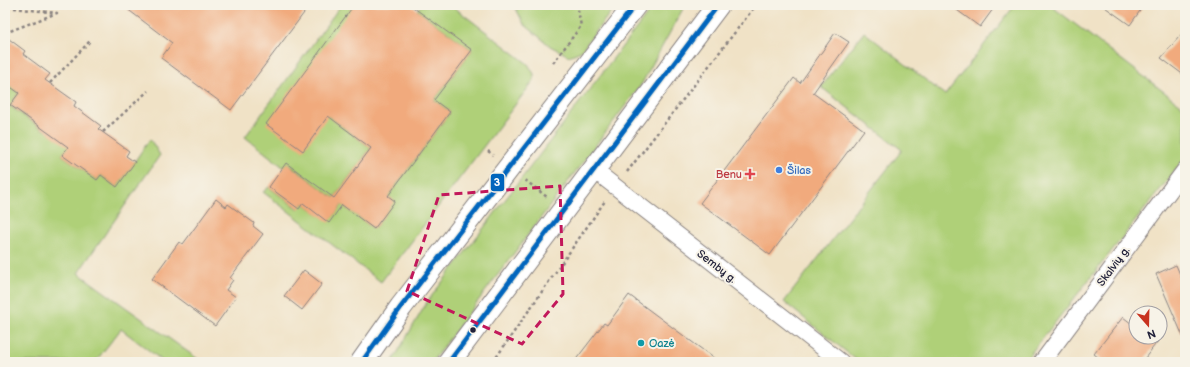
<svg xmlns="http://www.w3.org/2000/svg" width="1190" height="367" viewBox="0 0 1190 367" font-family="'Balsamiq Sans',sans-serif">
  <style>
    .green { fill: #afd078; stroke: #68795a }
    .building { fill: #f1aa7d }
    .lines { fill: none; stroke-linecap: round; stroke-linejoin: round }
    .street-casing { stroke: #898280; stroke-width: 18 }
    .secondary-casing { stroke: #898280; stroke-width: 24 }
    .path { stroke: #898280; stroke-width: 2.5; stroke-dasharray: 3 3; stroke-linecap: butt }
    .street { stroke: #fff; stroke-width: 16 }
    .secondary { stroke: #fff; stroke-width: 22 }
    .bus-1-casing { stroke: #f7f3e8; stroke-width: 8 }
    .bus-1 { stroke: #0065bd; stroke-width: 5 }
    .marked { fill: none; stroke: #c2185b; stroke-width: 3; stroke-dasharray: 8 5; stroke-linejoin: round }
    .shop-dot { fill: #3f7fe0; stroke: #f7f3e8; stroke-width: 1.5 }
    .health-dot { fill: #e0444e; stroke: #f7f3e8; stroke-width: 1.5 }
    .bus-dot { fill: #22223b; stroke: #f7f3e8; stroke-width: 1.5 }
    .culture-dot { fill: #0f9aa8; stroke: #f7f3e8; stroke-width: 1.5 }
    .labels { text-anchor: middle; stroke-width: 4; stroke-linejoin: round; paint-order: stroke }
    .shop-label { font-size: 11px; fill: #366cbe; stroke: #f7f3e8; text-anchor: start }
    .health-label { font-size: 11px; fill: #be3a42; stroke: #f7f3e8; text-anchor: end }
    .street-label { font-size: 11px; fill: #22223b; stroke: #f7f3e8 }
    .culture-label { font-size: 11px; fill: #0d838f; stroke: #f7f3e8; text-anchor: start }
    .line-badge { stroke: #f7f3e8; stroke-width: 1.5 }
    .badge-label { font-size: 11px; text-anchor: middle; font-weight: bold; fill: #fff }
  </style>
  <rect width="100%" height="100%" fill="#f7f3e8"/>
  <filter id="ink" filterUnits="userSpaceOnUse"><feTurbulence type="fractalNoise" baseFrequency=".025" numOctaves="2"/><feDisplacementMap in="SourceGraphic" scale="8" xChannelSelector="R" yChannelSelector="G"/><feConvolveMatrix kernelMatrix="1 2 1 2 8 2 1 2 1" color-interpolation-filters="sRGB"/></filter>
  <filter id="wash" filterUnits="userSpaceOnUse"><feTurbulence type="fractalNoise" baseFrequency=".012" numOctaves="4" result="noise"/><feDisplacementMap in="SourceGraphic" scale="16" xChannelSelector="R" yChannelSelector="G"/><feGaussianBlur stdDeviation="0.9" result="paint"/><feColorMatrix in="noise" values="0 0 0 0 0 0 0 0 0 0 0 0 0 0 0 0 0 1.4 0 .05"/><feComposite in="paint" operator="in"/></filter>
  <g filter="url(#wash)">
    <rect width="100%" height="100%" fill="#f0e2c6"/>
    <!-- green -->
    <g class="green">
      <path d="M341,5H354L328,116L371,148L334,198L287,163L283,167L245,137Z"/>
      <path d="M421,5H451L528,64L534,74V80L381,282L263,192L269,187L298,209L303,203L329,222L342,205L374,229L394,201L388,196L450,112L434,100L472,50L417,10Z"/>
      <path d="M514,5H616L581,51L569,56L550,46L524,24Z"/>
      <path d="M654,5H685L641,85L432,362H392L427,302Z"/>
      <path d="M1015,5H1050L1185,108V158L1024,362H859L784,302L902,150L821,87L864,32L945,95Z"/>
      <path d="M5,83L19,93L10,106L44,130L71,144L62,155L97,180L101,175L117,187L150,139L160,155L78,273L202,362H164L121,329L95,362H5Z"/>
    </g>
    <g id="blocks">
      <!-- building -->
      <g class="building">
        <path d="M122,5H310L231,110L161,58L172,43Z"/>
        <path d="M354,5H410L472,50L434,100L450,112L388,196L395,201L374,229L342,205L329,223L303,203L299,209L269,187L286,163L334,198L371,148L328,116L303,151L266,124Z"/>
        <path d="M950,5H996L980,27Z"/>
        <path d="M1102,5H1144L1130,25Z"/>
        <path d="M1185,30V76L1161,58Z"/>
        <path d="M835,33L849,42L813,93L864,130L770,255L700,203L794,78L800,83Z"/>
        <path d="M5,36L25,51L23,54L50,74L45,80L76,102L74,106L101,126L98,129L129,151L126,156L135,162L117,187L101,175L97,180L62,155L68,147L10,105L19,93L5,83Z"/>
        <path d="M216,199L226,207L228,204L254,223L253,226L263,234L230,278L233,280L226,290L236,297L215,326L152,279L179,242L183,244Z"/>
        <path d="M1176,265L1185,286V341L1156,274Z"/>
        <path d="M304,270L322,284L302,310L284,296Z"/>
        <path d="M629,295L719,362H574L604,323L607,325Z"/>
        <path d="M1123,317L1136,327V337H1161L1142,362H1104L1094,354Z"/>
      </g>
    </g>
  </g>
  <g filter="url(#ink)">
    <use href="#blocks" fill-opacity="0" stroke="#898280" stroke-width="1"/>
    <g class="lines">
      <defs>
        <g id="street">
          <path d="M594,170L841,362"/>
          <path d="M1042,362L1185,170"/>
        </g>
        <g id="secondary">
          <path d="M362,362L401,307L635,5"/>
          <path d="M449,362L718,5"/>
        </g>
      </defs>
      <!-- street casing -->
      <use href="#street" class="street-casing"/>
      <!-- secondary casing -->
      <use href="#secondary" class="secondary-casing"/>
      <!-- path -->
      <g class="path">
        <path d="M5,33L57,13L14,8L9,5"/>
        <path d="M553,63L581,26L577,5"/>
        <path d="M50,83L90,41"/>
        <path d="M103,132L148,91"/>
        <path d="M488,151L493,155"/>
        <path d="M627,172L756,5"/>
        <path d="M525,180L547,197"/>
        <path d="M493,362L605,201"/>
      </g>
      <!-- street -->
      <use href="#street" class="street"/>
      <!-- secondary -->
      <use href="#secondary" class="secondary"/>
      <defs>
        <g id="bus-1">
          <path d="M362,362L401,307L635,5"/>
          <path d="M449,362L718,5"/>
        </g>
      </defs>
      <!-- bus-1 casing -->
      <use href="#bus-1" class="bus-1-casing"/>
      <!-- bus-1 -->
      <use href="#bus-1" class="bus-1"/>
    </g>
  </g>
  <!-- marked area -->
  <path class="marked" d="M560,186L563,294L522,344L407,291L439,195Z"/>
  <!-- markers -->
  <circle class="shop-dot" cx="779" cy="170" r="4"/>
  <path class="health-dot" d="M748 168h4v4h4v4h-4v4h-4v-4h-4v-4h4z"/>
  <circle class="bus-dot" cx="473" cy="330" r="3.5"/>
  <circle class="culture-dot" cx="641" cy="343" r="4"/>
  <g class="labels">
    <!-- shop labels -->
    <g class="shop-label">
      <text x="787" y="174">Šilas</text>
    </g>
    <!-- health labels -->
    <g class="health-label">
      <text x="742" y="178">Benu</text>
    </g>
    <!-- street labels -->
    <g class="street-label">
      <text transform="translate(717 266) rotate(38)" y="4">Sembų g.</text>
      <text transform="translate(1113 266) rotate(-53)" y="4">Skalvių g.</text>
    </g>
    <!-- culture labels -->
    <g class="culture-label">
      <text x="649" y="347">Oazė</text>
    </g>
  </g>
  <rect class="line-badge" x="490" y="173" width="15" height="19" rx="4" fill="#0065bd"/>
  <g class="badge-label">
    <text x="497" y="186">3</text>
  </g>
  <!-- margin -->
  <rect width="1190" height="367" fill="none" stroke="#f7f3e8" stroke-width="20"/>
  <!-- north arrow -->
  <g transform="translate(1148 325) rotate(160)"><circle r="19" fill="#f7f3e8" stroke="#a29fa3"/>
  <path d="M0-3L7 15L0 10L-7 15Z" fill="#c8321e"/>
  <text y="-6" font-size="11" font-weight="bold" text-anchor="middle" fill="#22223b">N</text>
  </g>
</svg>
